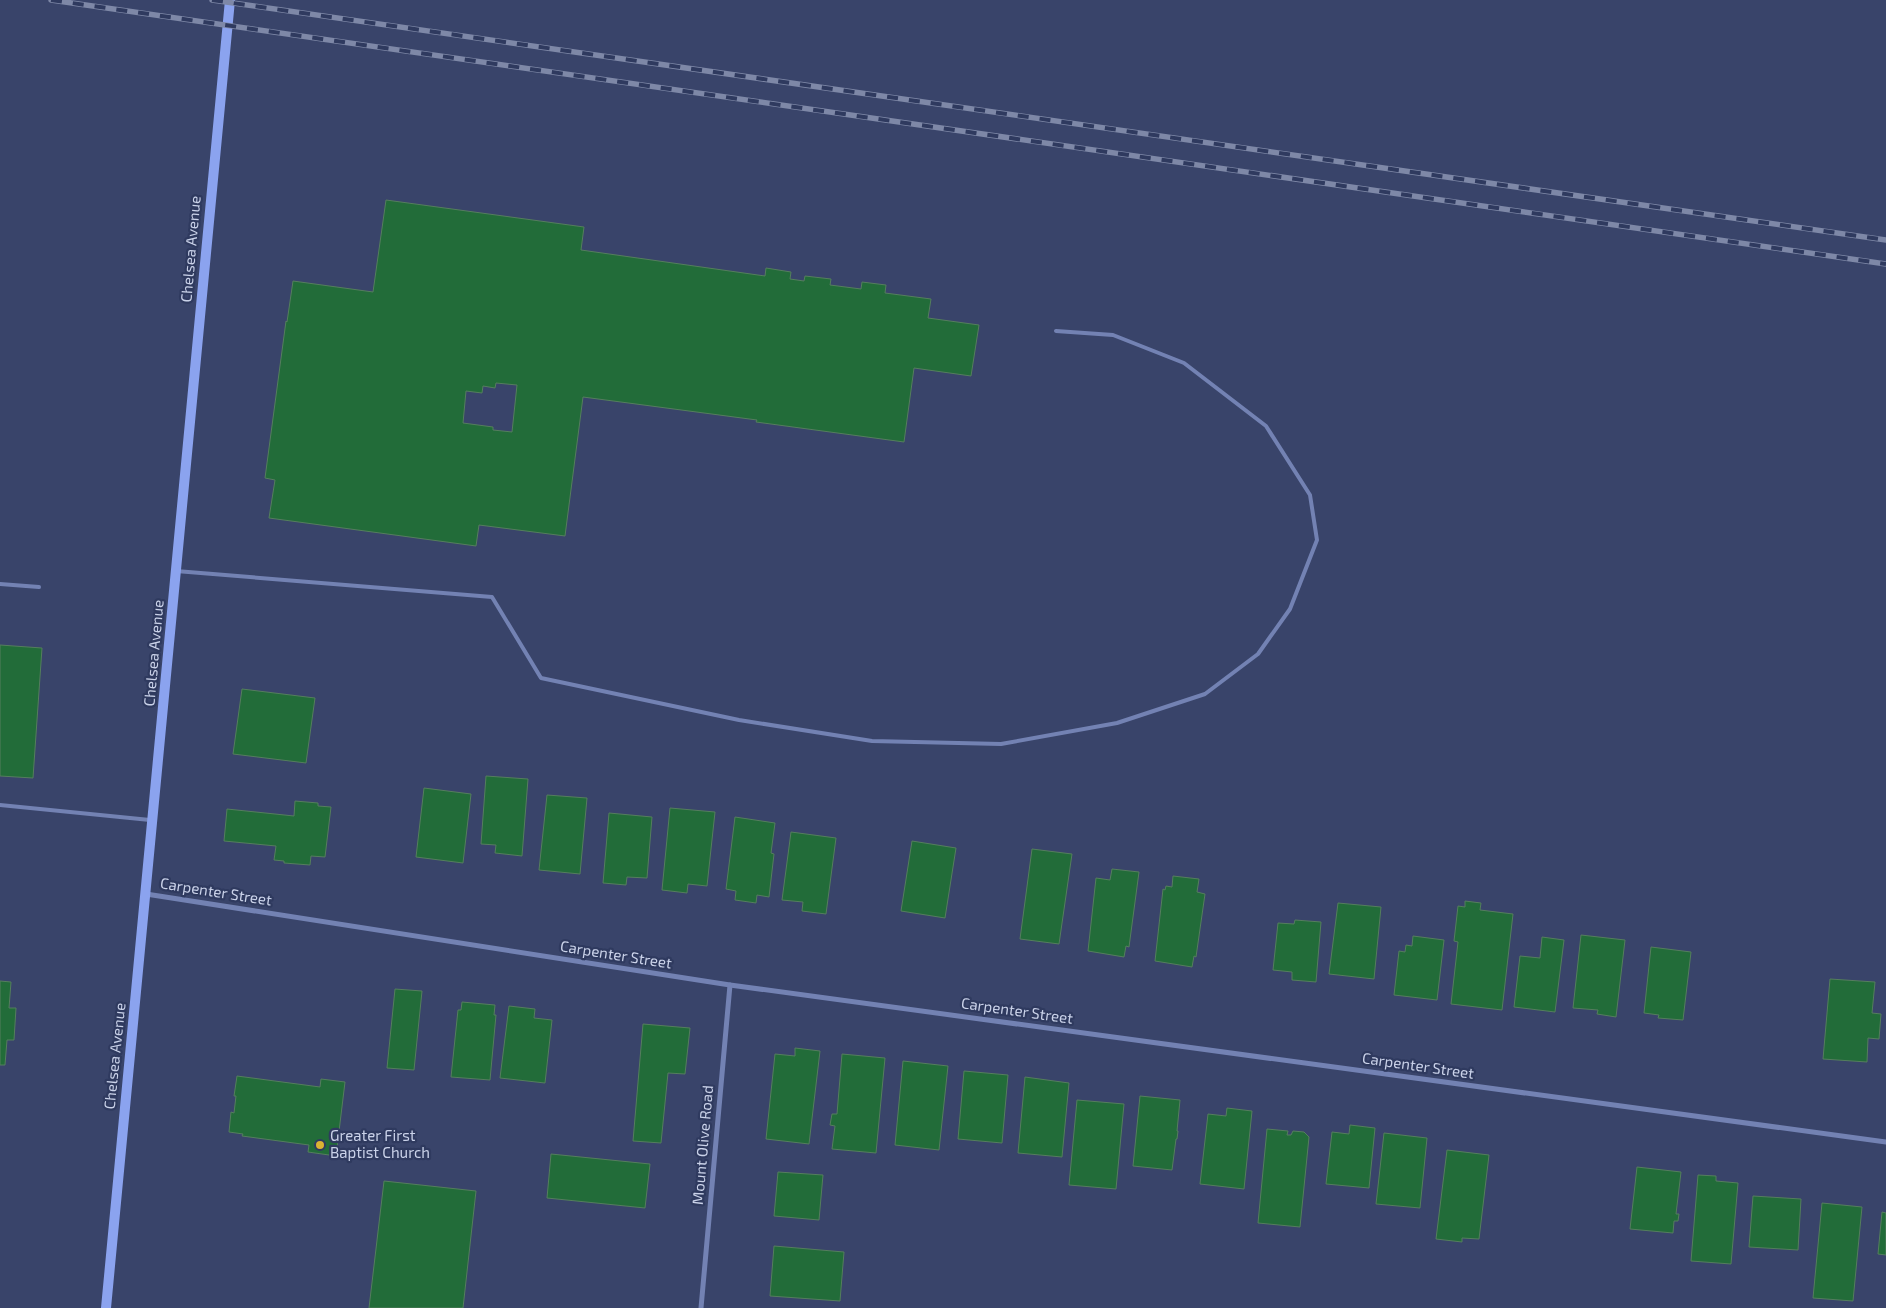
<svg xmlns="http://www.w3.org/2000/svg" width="1886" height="1308" viewBox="0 0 1886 1308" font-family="'Exo 2',sans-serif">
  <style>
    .building { fill: #226c39; stroke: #557e5e; fill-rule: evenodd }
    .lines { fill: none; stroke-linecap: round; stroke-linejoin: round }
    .lane { stroke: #7382b3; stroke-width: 4 }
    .street { stroke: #7382b3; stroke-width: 5 }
    .secondary { stroke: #8ba3ef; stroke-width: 10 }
    .rail-casing { stroke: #7e88a7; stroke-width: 5.5 }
    .rail { stroke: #2f3a5f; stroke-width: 4; stroke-dasharray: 11; stroke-linecap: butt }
    .poi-dot { fill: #dbb333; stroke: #2f3a5f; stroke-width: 2 }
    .labels { text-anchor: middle; stroke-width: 4.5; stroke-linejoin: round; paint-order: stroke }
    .street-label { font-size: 15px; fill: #cad2e9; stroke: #2f3a5f }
    .poi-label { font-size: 15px; fill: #cad2e9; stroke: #2f3a5f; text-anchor: start }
  </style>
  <rect width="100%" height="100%" fill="#39446a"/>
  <!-- building -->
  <g class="building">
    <path d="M386,200L584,227L581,250L765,276L766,268L791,272L790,279L804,281L805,276L831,279L830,285L861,289L862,282L886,285L885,293L931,299L928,318L979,325L971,376L914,368L904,442L756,422L757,420L583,397L565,536L479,525L476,546L269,518L275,480L265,478L286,321L287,322L293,281L373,292ZM496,383L517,385L512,432L493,430V427L463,423L466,391L482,393L483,386L495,388Z"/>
    <path d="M0,645L42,648L33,778L0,776Z"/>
    <path d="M242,689L315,698L306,763L233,754Z"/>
    <path d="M486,776L528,779L522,856L495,853L496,845L481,844Z"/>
    <path d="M424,788L471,794L463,863L416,857Z"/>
    <path d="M547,795L587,798L580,874L539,870Z"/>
    <path d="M295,801L318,803V806L331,807L325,857L311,856L310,865L284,863V861L274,860L276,846L224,841L227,809L294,816Z"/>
    <path d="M670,808L715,812L707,886L688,884L687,893L662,890Z"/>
    <path d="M609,813L652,817L647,878L627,877L626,885L603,883Z"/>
    <path d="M735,817L775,823L771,853L774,854L769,897L757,895L756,903L735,900L736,891L726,889Z"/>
    <path d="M791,832L836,838L826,914L802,911L803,902L782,900Z"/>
    <path d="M912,841L956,848L945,918L901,911Z"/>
    <path d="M1032,849L1072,854L1059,944L1020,939Z"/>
    <path d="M1112,869L1139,872L1129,947L1126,946L1124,957L1088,951L1096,878L1110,880Z"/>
    <path d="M1173,876L1199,879L1197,892L1205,894L1196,957L1194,956L1192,967L1155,961L1163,889L1165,890L1166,886L1172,887Z"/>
    <path d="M1465,901L1481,903L1480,910L1513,914L1502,1010L1451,1004L1458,942L1454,941L1458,906L1465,907Z"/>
    <path d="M1338,903L1381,907L1374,979L1329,974Z"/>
    <path d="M1295,920L1321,922L1316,982L1292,980V972L1273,970L1278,923L1294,924Z"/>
    <path d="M1581,935L1625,940L1616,1017L1597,1014L1598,1010L1573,1008Z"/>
    <path d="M1413,936L1444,940L1437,1000L1394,995L1399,951L1405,952L1406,945L1412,946Z"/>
    <path d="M1542,937L1564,940L1555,1012L1514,1007L1520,956L1540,958Z"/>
    <path d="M1651,947L1691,952L1683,1020L1658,1018L1659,1015L1644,1013Z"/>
    <path d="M1830,979L1875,982L1872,1013L1881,1014L1879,1039L1868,1038L1867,1062L1823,1059Z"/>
    <path d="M0,981L11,982L9,1008H16L14,1040H7L5,1065H0Z"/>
    <path d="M395,989L422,991L414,1070L387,1068Z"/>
    <path d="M462,1002L495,1005L494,1015H496L490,1080L451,1077L458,1010H461Z"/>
    <path d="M509,1006L535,1009L534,1018L552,1020L545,1083L500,1078Z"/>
    <path d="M643,1024L690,1028L685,1074L668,1073L661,1143L633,1141Z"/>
    <path d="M795,1048L820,1051L809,1144L766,1139L775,1054L795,1056Z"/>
    <path d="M842,1054L885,1058L876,1153L832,1149L835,1126L830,1125L832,1114H837Z"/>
    <path d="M903,1061L948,1066L939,1150L895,1145Z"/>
    <path d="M964,1071L1008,1075L1002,1143L958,1139Z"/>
    <path d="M237,1076L320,1087L321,1079L345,1082L336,1156L308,1152L309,1145L242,1136L243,1134L229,1132L231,1112L234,1113L236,1096H234Z"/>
    <path d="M1025,1077L1069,1083L1062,1157L1018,1153Z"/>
    <path d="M1140,1096L1180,1100L1177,1131H1178L1177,1139H1176L1172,1170L1133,1166Z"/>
    <path d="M1077,1100L1124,1104L1116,1189L1069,1185Z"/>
    <path d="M1227,1108L1252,1111L1244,1189L1200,1184L1208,1114L1226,1116Z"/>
    <path d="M1350,1125L1375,1128L1369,1188L1326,1184L1332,1132L1349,1134Z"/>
    <path d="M1267,1129L1288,1131L1287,1135H1291L1293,1131L1304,1132L1309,1137L1300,1227L1258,1223Z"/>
    <path d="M1384,1133L1427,1138L1420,1208L1376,1204Z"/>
    <path d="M1447,1150L1489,1155L1479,1239L1462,1238V1242L1436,1239Z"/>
    <path d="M551,1154L650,1164L645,1208L547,1198Z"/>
    <path d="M1637,1167L1681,1172L1676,1214H1679L1678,1221H1674L1673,1233L1630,1229Z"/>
    <path d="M778,1172L823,1175L819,1220L774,1216Z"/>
    <path d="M1698,1175L1716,1176V1181L1738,1183L1731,1264L1691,1261Z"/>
    <path d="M384,1181L476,1191L463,1308H369Z"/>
    <path d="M1753,1196L1801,1199L1798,1250L1749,1247Z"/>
    <path d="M1822,1203L1862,1207L1853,1301L1813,1298Z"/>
    <path d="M1882,1212L1886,1213V1255L1878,1254Z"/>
    <path d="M774,1246L844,1252L840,1301L770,1296Z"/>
  </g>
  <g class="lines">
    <!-- lane -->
    <g class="lane">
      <path d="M176,571L492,597L541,678L739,720L872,741L1001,744L1117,723L1205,694L1258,654L1290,609L1317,540L1310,495L1266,426L1184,363L1113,335L1056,331"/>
      <path d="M0,584L39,587"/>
      <path d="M0,805L150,820"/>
    </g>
    <!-- street -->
    <g class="street">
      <path d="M146,894L730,985L1886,1142"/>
      <path d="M701,1308L730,985"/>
    </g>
    <!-- secondary -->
    <path class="secondary" d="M106,1308L230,0"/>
    <defs>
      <g id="rail">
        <path d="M51,0L1886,264"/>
        <path d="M212,0L1886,240"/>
      </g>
    </defs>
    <!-- rail casing -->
    <use href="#rail" class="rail-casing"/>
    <!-- rail -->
    <use href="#rail" class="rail"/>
  </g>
  <!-- markers -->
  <circle class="poi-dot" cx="320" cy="1145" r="5"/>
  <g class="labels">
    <!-- street labels -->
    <g class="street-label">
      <text transform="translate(191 249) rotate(-85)" y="5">Chelsea Avenue</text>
      <text transform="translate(154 653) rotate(-85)" y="5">Chelsea Avenue</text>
      <text transform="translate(216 892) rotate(9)" y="5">Carpenter Street</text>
      <text transform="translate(616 955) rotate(9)" y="5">Carpenter Street</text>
      <text transform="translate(1017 1011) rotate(8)" y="5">Carpenter Street</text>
      <text transform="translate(115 1056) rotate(-84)" y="5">Chelsea Avenue</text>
      <text transform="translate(1418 1066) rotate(8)" y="5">Carpenter Street</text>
      <text transform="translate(703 1145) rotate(-85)" y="5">Mount Olive Road</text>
    </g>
    <!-- poi labels -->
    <g class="poi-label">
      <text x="330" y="1141">Greater First<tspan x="330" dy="17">Baptist Church</tspan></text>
    </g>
  </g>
</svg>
